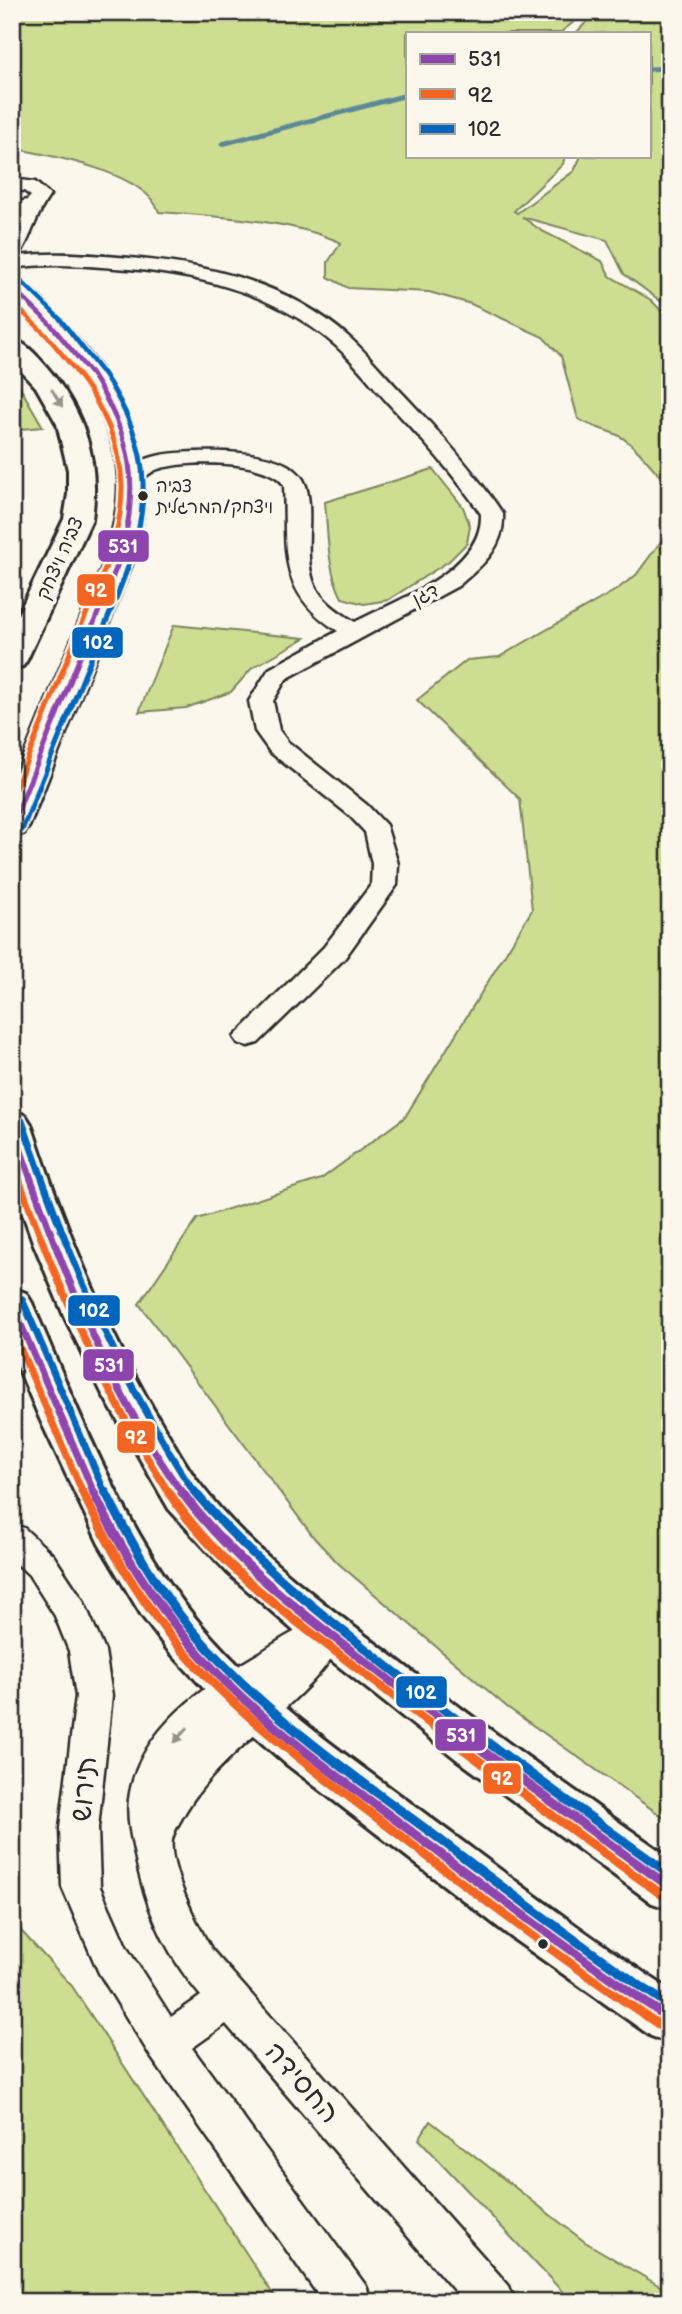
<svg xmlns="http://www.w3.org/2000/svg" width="682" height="2314" viewBox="0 0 682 2314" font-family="'Balsamiq Sans','Playpen Sans Hebrew',sans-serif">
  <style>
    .green { fill: #cedd91; stroke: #7c845e; stroke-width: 2 }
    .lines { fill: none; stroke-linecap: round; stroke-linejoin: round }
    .stream { stroke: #5d8997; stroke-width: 5 }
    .minor-casing { stroke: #2b2b2b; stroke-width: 5 }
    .tertiary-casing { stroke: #2b2b2b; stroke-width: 6 }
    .minor { fill: #fbf7ec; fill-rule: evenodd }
    .tertiary { fill: #fbf7ec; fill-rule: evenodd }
    .bus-1-far3-casing { stroke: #fbf7ec; stroke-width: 8 }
    .bus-1-far2-casing { stroke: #fbf7ec; stroke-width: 10 }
    .bus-1-far1-casing { stroke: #fbf7ec; stroke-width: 12 }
    .bus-1-casing { stroke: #fbf7ec; stroke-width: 14 }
    .bus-2-far3-casing { stroke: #fbf7ec; stroke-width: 8 }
    .bus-2-far2-casing { stroke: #fbf7ec; stroke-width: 10 }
    .bus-2-far1-casing { stroke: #fbf7ec; stroke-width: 12 }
    .bus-2-casing { stroke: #fbf7ec; stroke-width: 14 }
    .bus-3-far3-casing { stroke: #fbf7ec; stroke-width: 8 }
    .bus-3-far2-casing { stroke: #fbf7ec; stroke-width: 10 }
    .bus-3-far1-casing { stroke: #fbf7ec; stroke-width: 12 }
    .bus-3-casing { stroke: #fbf7ec; stroke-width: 14 }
    .bus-1-far3 { stroke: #8e44ad; stroke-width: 4.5 }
    .bus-1-far2 { stroke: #8e44ad; stroke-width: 5 }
    .bus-1-far1 { stroke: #8e44ad; stroke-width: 7 }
    .bus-1 { stroke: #8e44ad; stroke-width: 9 }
    .bus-2-far3 { stroke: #f26522; stroke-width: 4.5 }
    .bus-2-far2 { stroke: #f26522; stroke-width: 5 }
    .bus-2-far1 { stroke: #f26522; stroke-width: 7 }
    .bus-2 { stroke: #f26522; stroke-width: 9 }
    .bus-3-far3 { stroke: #0065bd; stroke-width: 4.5 }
    .bus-3-far2 { stroke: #0065bd; stroke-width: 5 }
    .bus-3-far1 { stroke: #0065bd; stroke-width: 7 }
    .bus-3 { stroke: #0065bd; stroke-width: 9 }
    .oneway { fill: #93918c }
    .bus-dot { fill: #2b2b2b; stroke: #fbf7ec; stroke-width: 2.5 }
    .labels { text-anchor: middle; stroke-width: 7; stroke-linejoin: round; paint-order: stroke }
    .far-bus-label { font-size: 18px; fill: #2b2b2b; stroke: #fbf7ec; text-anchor: start }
    .far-street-label { font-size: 19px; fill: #2b2b2b; stroke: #fbf7ec }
    .near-street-label { font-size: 28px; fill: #2b2b2b; stroke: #fbf7ec }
    .line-badge { stroke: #fbf7ec; stroke-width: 2.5 }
    .badge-label { font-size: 19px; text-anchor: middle; font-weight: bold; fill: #fff }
  </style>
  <rect width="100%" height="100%" fill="#fbf7ec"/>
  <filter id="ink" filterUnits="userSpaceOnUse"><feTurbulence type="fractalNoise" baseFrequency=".0143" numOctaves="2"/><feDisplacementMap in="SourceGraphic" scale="14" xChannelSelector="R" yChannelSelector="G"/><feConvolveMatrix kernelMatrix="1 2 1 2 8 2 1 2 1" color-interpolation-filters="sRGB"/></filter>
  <g filter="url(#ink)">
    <!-- green -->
    <g class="green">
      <path d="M12,12H586L560,33H407V156H565L563,164L514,211L517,213L574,171L581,156H649V33H576L596,12H670V308L624,274L607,240L522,217L542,231L602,261L610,276L651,300L670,320V491C660,475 632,440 615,434C600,428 594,428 578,419L561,356L543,337L471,304L429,292L348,288L328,277V262L341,243C294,220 212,216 159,212C146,172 49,155 12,148Z"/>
      <path d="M12,379L17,382L43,427L12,430Z"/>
      <path d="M433,469L463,507L470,526L467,543L449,561L388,600L364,604L342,598C327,569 328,534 325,502Z"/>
      <path d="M670,529V1822L507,1707L339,1564L315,1539L139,1304L197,1219L321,1179L405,1117L532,910L520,799L417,700L467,660L499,657L616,590L636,575Z"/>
      <path d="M174,625L305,638L252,668L231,692L186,708L139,712Z"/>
      <path d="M12,1921L72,1986L278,2302H12Z"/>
      <path d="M430,2121L585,2242L670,2292V2302H572L419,2139Z"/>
    </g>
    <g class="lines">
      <!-- stream -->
      <g class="stream">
        <path d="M649,69L670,68"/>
        <path d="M222,144L407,95"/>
      </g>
      <defs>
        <g id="minor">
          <path d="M12,179L35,182L50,195C36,214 32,236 19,256C56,251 93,255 130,258C210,265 289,283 350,338C370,356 386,377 405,396C440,433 474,471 503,514C505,547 482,566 458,586L286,679L273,701L279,730L288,742L367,805L386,825L398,864L397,885L344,959L258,1043L248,1046L238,1043L234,1037L324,947L371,885L372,864L365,832L349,815L270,752L255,731L249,701L269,669L338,631C276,592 287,550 284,485C267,459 186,460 158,469C144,474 141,487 124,483L121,478C137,455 168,453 194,452C224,451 295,450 306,486C314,514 304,548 312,577C317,598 337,611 355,622C397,600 483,570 481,514C454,474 422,439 389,404C371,384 355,363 335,345C276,294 205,276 129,269C90,266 51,262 12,268V238L21,212L12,214V204L27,200L31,196L24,191L12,189Z"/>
          <path d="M12,1524L24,1528L53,1555L83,1600L105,1651L112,1696L98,1828L100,1887L127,1948L171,2017L201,1996C171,1961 150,1918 139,1873C134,1850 126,1822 129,1799C138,1730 205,1685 260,1653C282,1639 316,1614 342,1623L347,1633C310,1705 227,1742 186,1811C181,1820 174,1830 172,1840C168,1867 198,1927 212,1950L509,2286L515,2302H464L226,2024L192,2048L366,2286L372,2302H323L151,2057L99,1973L62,1887L60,1828L76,1696L69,1651L55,1616L29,1575L12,1559Z"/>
        </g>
        <g id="tertiary">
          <path d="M12,280C32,285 50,309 64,324C132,401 163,458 133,561L29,826L24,833L12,836V785L105,561C113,532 121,502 118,471C111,405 59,344 12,300Z"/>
          <path d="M12,339C26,343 36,355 45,365C85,411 100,460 92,519L27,660L23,666L12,669V627L64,519L68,494V470L57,424L36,387L12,361Z"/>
          <path d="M12,1111L25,1115L31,1124C66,1230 107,1333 165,1429C176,1447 186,1466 199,1483C248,1547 315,1597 379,1646C474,1720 572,1789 670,1858V1909L652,1903L455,1758L294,1631L228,1573L169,1509L102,1393L65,1318L33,1242L12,1183Z"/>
          <path d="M12,1288L26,1293L32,1303C74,1400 112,1500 173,1588C235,1679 329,1742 416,1807C500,1869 582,1933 670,1990V2043L651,2036L515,1940L285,1763L223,1709L167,1649L142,1616L99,1544L40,1419L12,1353Z"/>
        </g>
      </defs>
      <!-- minor casing -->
      <use href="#minor" class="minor-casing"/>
      <!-- tertiary casing -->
      <use href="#tertiary" class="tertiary-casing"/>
      <!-- minor -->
      <use href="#minor" class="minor"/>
      <!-- tertiary -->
      <use href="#tertiary" class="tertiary"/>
      <defs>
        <path id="bus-1-far3" d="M12,287L51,325L92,375"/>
        <path id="bus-1-far2" d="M12,825L119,561C141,486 133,438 91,373"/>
        <g id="bus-1-far1">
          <path d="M12,1125C55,1251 104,1383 182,1493"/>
          <path d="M12,1304L94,1493"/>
        </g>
        <g id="bus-1">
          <path d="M93,1491C117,1542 147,1591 183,1635C250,1717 341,1778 425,1842C505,1902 586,1963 670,2019"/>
          <path d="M181,1491C232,1561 303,1614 371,1666C469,1742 569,1815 670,1887"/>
        </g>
        <path id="bus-2-far3" d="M12,302L48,337L79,375"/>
        <path id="bus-2-far2" d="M12,797C33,744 55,691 76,638C96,590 123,539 122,485C121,445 102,405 77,373"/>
        <g id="bus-2-far1">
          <path d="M12,1159C52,1276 102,1388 169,1493"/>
          <path d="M12,1330L83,1493"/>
        </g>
        <g id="bus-2">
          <path d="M82,1491C108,1545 138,1598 177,1644C242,1720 324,1777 402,1837C488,1903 574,1968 664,2028"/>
          <path d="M168,1491C214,1563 290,1616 357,1668C458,1746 560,1822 664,1896"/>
        </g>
        <path id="bus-3-far3" d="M19,279L60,319L104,375"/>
        <path id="bus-3-far2" d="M22,830C45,772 69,714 92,656C114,601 145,543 143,482C142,442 125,406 103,373"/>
        <g id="bus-3-far1">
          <path d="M22,1121C57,1224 96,1325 151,1420C165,1444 178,1470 195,1493"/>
          <path d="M22,1299L105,1493"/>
        </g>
        <g id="bus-3">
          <path d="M105,1491C130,1540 156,1588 192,1630C260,1711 349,1772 434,1835C511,1894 589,1952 670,2006"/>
          <path d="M194,1491C251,1560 321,1614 391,1669C482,1740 576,1807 670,1874"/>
        </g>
      </defs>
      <!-- bus-1-far3 casing -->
      <use href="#bus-1-far3" class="bus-1-far3-casing"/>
      <!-- bus-1-far2 casing -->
      <use href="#bus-1-far2" class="bus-1-far2-casing"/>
      <!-- bus-1-far1 casing -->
      <use href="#bus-1-far1" class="bus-1-far1-casing"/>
      <!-- bus-1 casing -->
      <use href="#bus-1" class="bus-1-casing"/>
      <!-- bus-2-far3 casing -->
      <use href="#bus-2-far3" class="bus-2-far3-casing"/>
      <!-- bus-2-far2 casing -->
      <use href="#bus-2-far2" class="bus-2-far2-casing"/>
      <!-- bus-2-far1 casing -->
      <use href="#bus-2-far1" class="bus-2-far1-casing"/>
      <!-- bus-2 casing -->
      <use href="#bus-2" class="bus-2-casing"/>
      <!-- bus-3-far3 casing -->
      <use href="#bus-3-far3" class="bus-3-far3-casing"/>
      <!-- bus-3-far2 casing -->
      <use href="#bus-3-far2" class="bus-3-far2-casing"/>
      <!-- bus-3-far1 casing -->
      <use href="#bus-3-far1" class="bus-3-far1-casing"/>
      <!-- bus-3 casing -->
      <use href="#bus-3" class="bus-3-casing"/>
      <!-- bus-1-far3 -->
      <use href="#bus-1-far3" class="bus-1-far3"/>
      <!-- bus-1-far2 -->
      <use href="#bus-1-far2" class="bus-1-far2"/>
      <!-- bus-1-far1 -->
      <use href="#bus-1-far1" class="bus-1-far1"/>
      <!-- bus-1 -->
      <use href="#bus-1" class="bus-1"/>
      <!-- bus-2-far3 -->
      <use href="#bus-2-far3" class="bus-2-far3"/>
      <!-- bus-2-far2 -->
      <use href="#bus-2-far2" class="bus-2-far2"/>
      <!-- bus-2-far1 -->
      <use href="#bus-2-far1" class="bus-2-far1"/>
      <!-- bus-2 -->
      <use href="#bus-2" class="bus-2"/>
      <!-- bus-3-far3 -->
      <use href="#bus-3-far3" class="bus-3-far3"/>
      <!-- bus-3-far2 -->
      <use href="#bus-3-far2" class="bus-3-far2"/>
      <!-- bus-3-far1 -->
      <use href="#bus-3-far1" class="bus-3-far1"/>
      <!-- bus-3 -->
      <use href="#bus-3" class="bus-3"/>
    </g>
    <!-- one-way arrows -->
    <defs><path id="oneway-solid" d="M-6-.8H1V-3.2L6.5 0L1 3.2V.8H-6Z" transform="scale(1.75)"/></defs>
    <g class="oneway">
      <use href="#oneway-solid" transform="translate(57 398) rotate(58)"/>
      <use href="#oneway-solid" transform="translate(181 1735) rotate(132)"/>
    </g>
  </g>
  <!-- markers -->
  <g class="bus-dot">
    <circle cx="143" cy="496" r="6"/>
    <circle cx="543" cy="1944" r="6"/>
  </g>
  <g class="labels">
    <!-- far-bus labels -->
    <g class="far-bus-label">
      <text x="156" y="492">צביה<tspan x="156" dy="21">ויצחק/המרגלית</tspan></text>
    </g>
    <!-- far-street labels -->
    <g class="far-street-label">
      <text transform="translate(59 558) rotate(-66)" y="7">צביה ויצחק</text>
      <text transform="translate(425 594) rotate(-27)" y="7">דגן</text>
    </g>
    <!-- near-street labels -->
    <g class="near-street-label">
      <text transform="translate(83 1789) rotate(-85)" y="10">תירוש</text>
      <text transform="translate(303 2082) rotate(49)" y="10">החסידה</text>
    </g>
  </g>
  <g class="line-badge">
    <rect x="97" y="529" width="53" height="34" rx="7" fill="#8e44ad"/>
    <rect x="76" y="573" width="40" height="34" rx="7" fill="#f26522"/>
    <rect x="71" y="626" width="53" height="33" rx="7" fill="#0065bd"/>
    <rect x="67" y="1294" width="54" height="33" rx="7" fill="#0065bd"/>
    <rect x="82" y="1348" width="53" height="34" rx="7" fill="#8e44ad"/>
    <rect x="116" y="1420" width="40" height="34" rx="7" fill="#f26522"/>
    <rect x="395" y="1675" width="53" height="34" rx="7" fill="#0065bd"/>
    <rect x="434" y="1718" width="53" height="34" rx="7" fill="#8e44ad"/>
    <rect x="482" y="1762" width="40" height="33" rx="7" fill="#f26522"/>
  </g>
  <g class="badge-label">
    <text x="123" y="553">531</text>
    <text x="96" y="597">92</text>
    <text x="98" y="649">102</text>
    <text x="94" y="1317">102</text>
    <text x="109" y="1372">531</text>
    <text x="136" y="1444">92</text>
    <text x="421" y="1699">102</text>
    <text x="461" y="1742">531</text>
    <text x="502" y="1785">92</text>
  </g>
  <!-- margin -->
  <rect width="682" height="2314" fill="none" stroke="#fbf7ec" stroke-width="42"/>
  <rect x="21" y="21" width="640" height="2272" fill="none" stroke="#2b2b2b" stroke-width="2.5" filter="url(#ink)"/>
  <!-- legend -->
  <rect x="406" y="32" width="245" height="126" fill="#fbf7ec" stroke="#a8a59f" stroke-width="2"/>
  <rect x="420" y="54" width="35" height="10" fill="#8e44ad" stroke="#a8a59f" stroke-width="2"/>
  <text x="468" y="66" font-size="21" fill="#2b2b2b">531</text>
  <rect x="420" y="89" width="35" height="10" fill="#f26522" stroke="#a8a59f" stroke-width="2"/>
  <text x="468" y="102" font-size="21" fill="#2b2b2b">92</text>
  <rect x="420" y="124" width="35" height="10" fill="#0065bd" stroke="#a8a59f" stroke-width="2"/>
  <text x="468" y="136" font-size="21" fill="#2b2b2b">102</text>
</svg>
